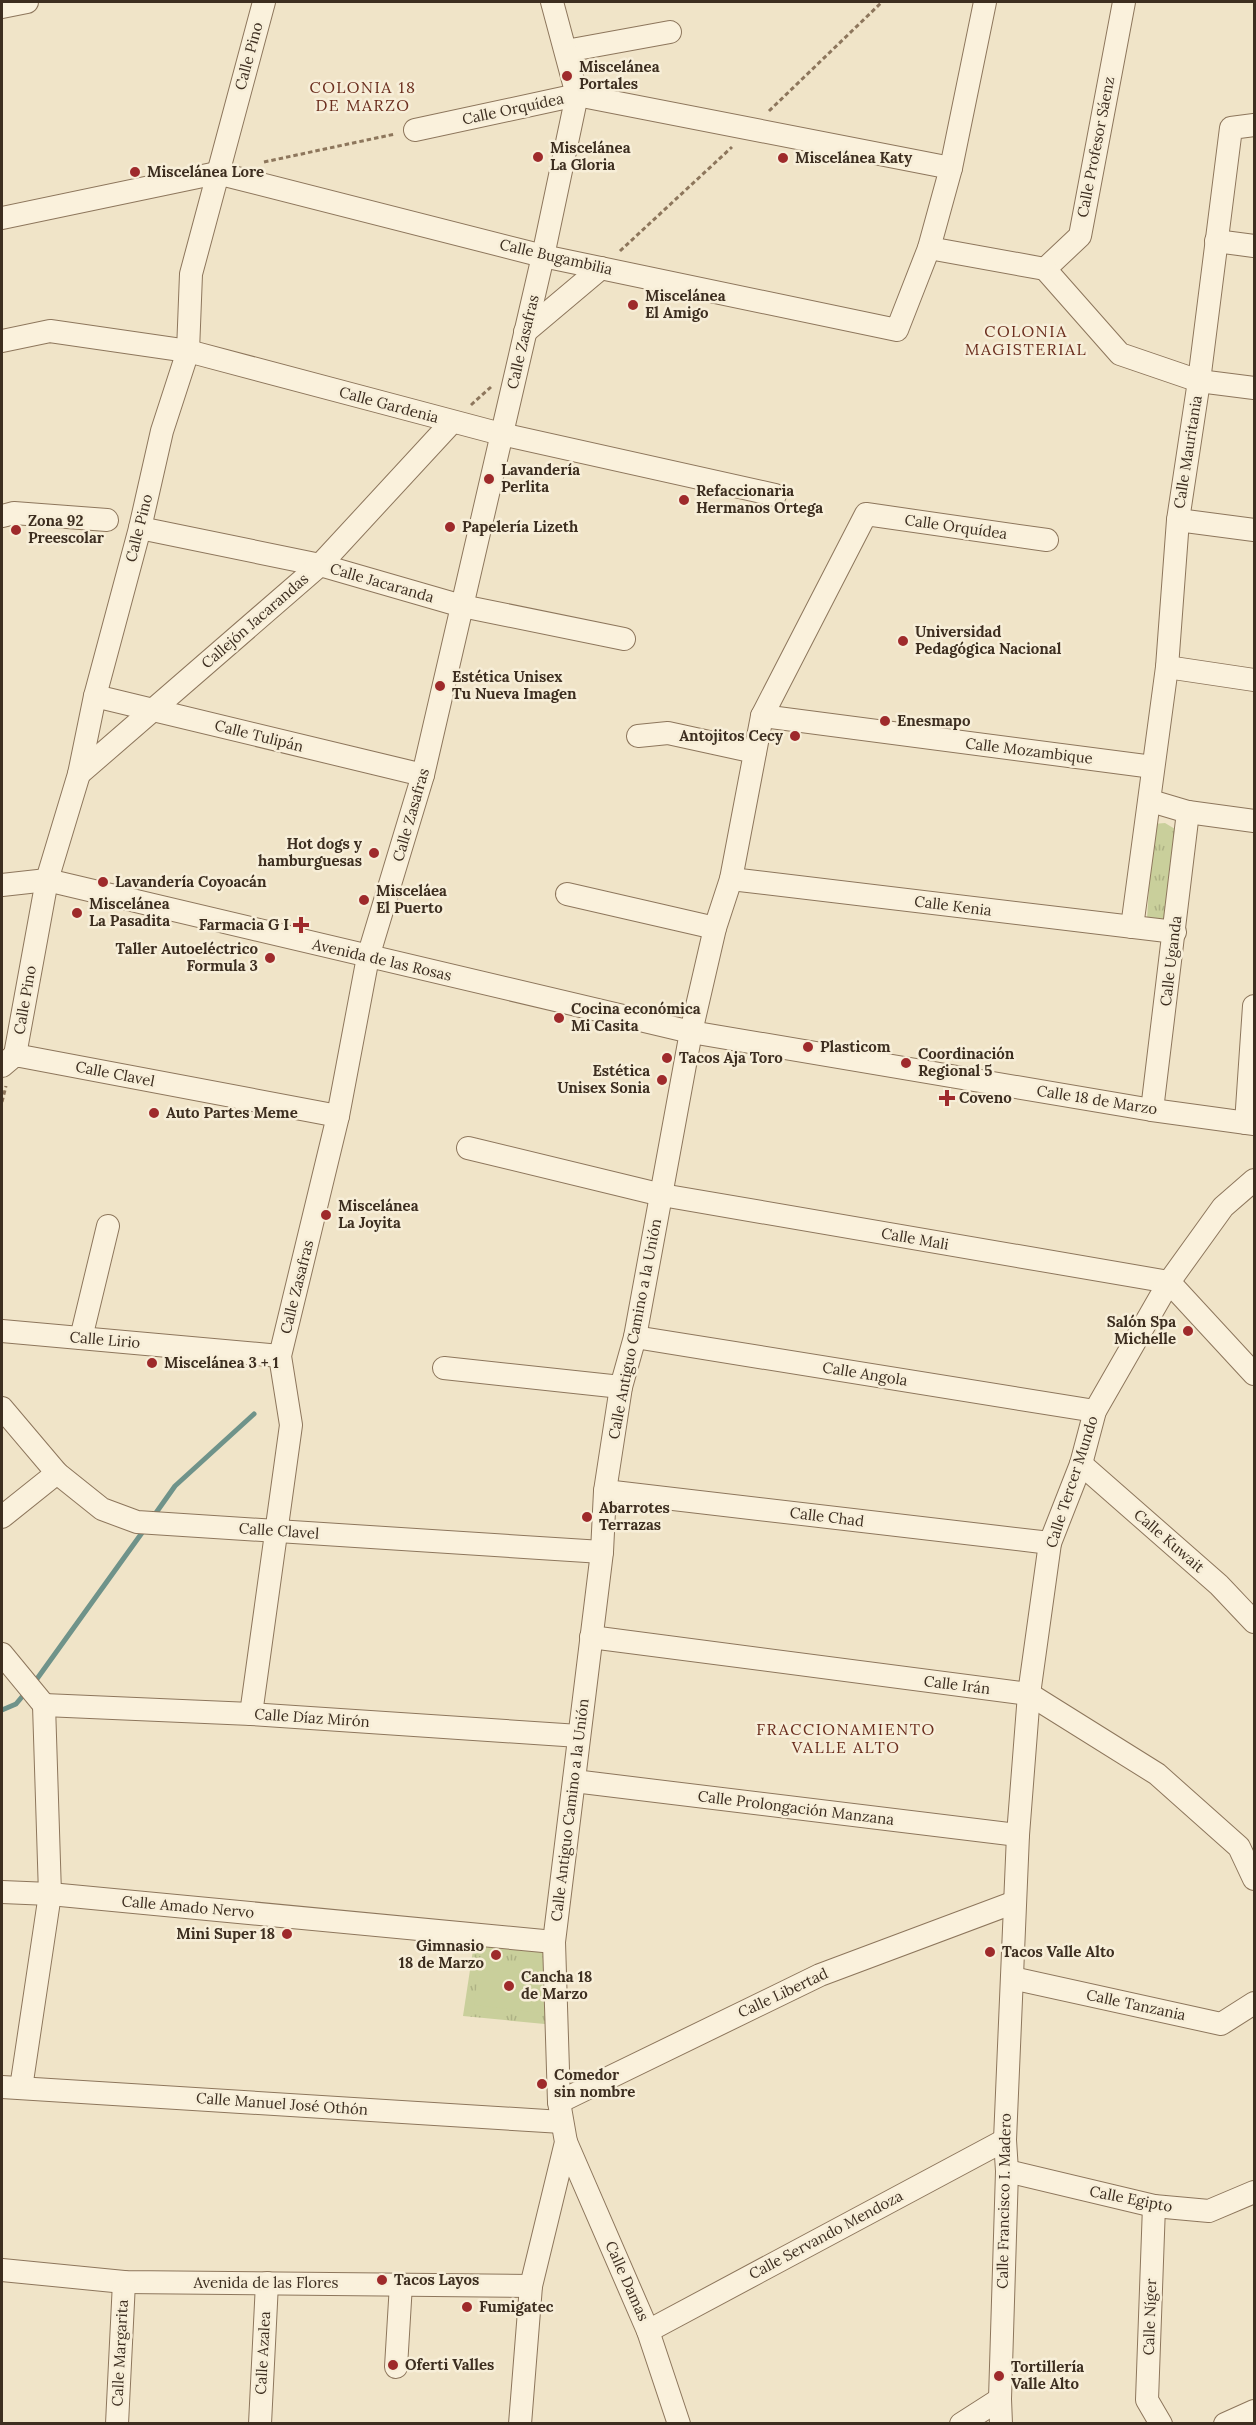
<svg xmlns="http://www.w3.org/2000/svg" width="1256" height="2425" viewBox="0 0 1256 2425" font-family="Lora,serif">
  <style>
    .grass { fill: url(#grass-tufts) }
    .garden { fill: #c9cf9b }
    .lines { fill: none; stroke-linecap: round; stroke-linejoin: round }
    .stream { stroke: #6f938a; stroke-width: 5 }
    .minor-casing { stroke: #8d765c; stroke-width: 24 }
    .path { stroke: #8d765c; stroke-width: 3; stroke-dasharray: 4.5 3; stroke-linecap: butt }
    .minor { stroke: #faf1dc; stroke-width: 22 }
    .poi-dot { fill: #9e2a2b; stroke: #f7eed8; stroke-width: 2 }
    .labels { text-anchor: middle; stroke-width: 5; stroke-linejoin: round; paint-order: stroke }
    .street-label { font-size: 15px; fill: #3d2e20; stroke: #f7eed8 }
    .poi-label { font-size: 15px; font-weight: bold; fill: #3d2e20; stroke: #f7eed8; text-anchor: start }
    .neighbourhood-label { font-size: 16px; letter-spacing: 1.5px; fill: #6b2e1e; stroke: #f7eed8 }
  </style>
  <defs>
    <pattern id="grass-tufts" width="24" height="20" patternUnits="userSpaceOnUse" patternTransform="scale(1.5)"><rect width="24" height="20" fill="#c9cf9b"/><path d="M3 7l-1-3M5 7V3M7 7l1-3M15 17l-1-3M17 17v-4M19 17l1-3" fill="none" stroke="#aeb285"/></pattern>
  </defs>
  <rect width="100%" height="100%" fill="#f0e4c8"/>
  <!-- grass -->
  <g class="grass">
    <path d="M1165,823L1175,829L1168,916L1162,921L1147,919L1153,824Z"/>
    <path d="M475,1937L553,1943L555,2025L463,2016Z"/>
  </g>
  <!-- garden -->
  <path class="garden" d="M480,1961L540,1967L541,2013L474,2005Z"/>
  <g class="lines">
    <!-- stream -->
    <g class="stream">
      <path d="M153,1517L175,1486L254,1414"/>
      <path d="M34,1683L144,1530"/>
      <path d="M2,1710L16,1704L26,1692"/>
    </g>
    <defs>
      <g id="minor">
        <path d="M2,7L27,2"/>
        <path d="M566,51L670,32"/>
        <path d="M415,130L577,95L951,168"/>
        <path d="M2,218L217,173L543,256L897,330L929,248L951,168L985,2"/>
        <path d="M1216,241L1254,246"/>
        <path d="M929,248L1045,269"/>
        <path d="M1045,269L1080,236L1124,2"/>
        <path d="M1045,269L1120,354L1199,381L1254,388"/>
        <path d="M525,332L601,268"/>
        <path d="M2,341L50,331L188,351L501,434L775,495"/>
        <path d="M2,516L14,513L107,520"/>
        <path d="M1178,520L1254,530"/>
        <path d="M140,528L320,565L462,606L624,639"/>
        <path d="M1167,667L1254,680"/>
        <path d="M95,696L423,775"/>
        <path d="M762,716L1153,767"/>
        <path d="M638,736L668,733L755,752"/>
        <path d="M79,774L320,565L452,422"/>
        <path d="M1151,801L1188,812L1254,821"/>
        <path d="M731,879L1175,932"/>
        <path d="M2,885L47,880L691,1032L1152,1110L1254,1124"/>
        <path d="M567,894L715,928"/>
        <path d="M1132,927L1167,667L1178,520L1199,381L1231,128L1254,125"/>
        <path d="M15,1055L47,880L79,774L95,696L140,528L162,431L188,351L191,274L264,2"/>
        <path d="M2,1066L15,1055L338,1116"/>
        <path d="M1152,1110L1188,812"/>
        <path d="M1246,1123L1254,1006"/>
        <path d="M468,1148L662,1195L1169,1282L1254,1374"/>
        <path d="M2,1331L280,1356"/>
        <path d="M635,1337L1095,1411"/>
        <path d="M81,1338L108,1226"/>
        <path d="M444,1368L621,1387"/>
        <path d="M2,1408L57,1473L102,1509L137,1522L602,1552"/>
        <path d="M1081,1464L1219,1585L1254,1622"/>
        <path d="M605,1491L1050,1543"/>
        <path d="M2,1517L57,1473"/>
        <path d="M591,1637L1029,1694L1157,1774L1239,1847L1254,1879"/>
        <path d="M2,1654L44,1705"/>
        <path d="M44,1705L251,1714L579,1736"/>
        <path d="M251,1714L291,1425L280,1356L338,1116L368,957L423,775L543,256L577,95L552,2"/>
        <path d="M574,1781L1018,1835"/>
        <path d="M2,1892L50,1894L554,1942"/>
        <path d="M1012,1978L1221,2024L1254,2003"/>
        <path d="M2,2087L562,2122"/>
        <path d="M21,2088L50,1894L44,1705"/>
        <path d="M559,2102L820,1975L1015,1902"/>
        <path d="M566,2142L648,2331L679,2424"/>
        <path d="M1007,2171L1154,2206L1209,2211L1254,2192"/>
        <path d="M1154,2206L1147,2400L1161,2424"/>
        <path d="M2,2270L124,2282L531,2286"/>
        <path d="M648,2331L1005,2140"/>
        <path d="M396,2367L401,2284"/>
        <path d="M117,2424L124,2282"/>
        <path d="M260,2424L267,2283"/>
        <path d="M520,2424L531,2286L566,2142L559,2102L554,1942L602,1552L605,1491L621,1387L635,1337L691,1032L715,928L731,879L762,716L866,514L1047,540"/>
        <path d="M961,2424L1000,2399"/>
        <path d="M1001,2424L1000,2399L1007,2171L1005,2140L1018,1835L1029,1694L1050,1543L1081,1464L1095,1411L1169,1282L1223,1207L1254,1180"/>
        <path d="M1225,2424L1254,2411"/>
      </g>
    </defs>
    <!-- minor casing -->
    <use href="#minor" class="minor-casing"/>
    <!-- path -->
    <g class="path">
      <path d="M769,111L882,2"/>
      <path d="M264,162L395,134"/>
      <path d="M620,251L732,147"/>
      <path d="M471,405L491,387"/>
      <path d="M2,1102L6,1086"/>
    </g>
    <!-- minor -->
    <use href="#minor" class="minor"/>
  </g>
  <!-- markers -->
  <g class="poi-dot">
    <circle cx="567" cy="76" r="6"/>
    <circle cx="538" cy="157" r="6"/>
    <circle cx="783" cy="158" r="6"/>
    <circle cx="135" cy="172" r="6"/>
    <circle cx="633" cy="305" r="6"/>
    <circle cx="489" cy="479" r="6"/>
    <circle cx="684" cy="500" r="6"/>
    <circle cx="450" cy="527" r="6"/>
    <circle cx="16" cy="530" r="6"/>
    <circle cx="903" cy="641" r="6"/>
    <circle cx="440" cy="686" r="6"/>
    <circle cx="885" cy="721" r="6"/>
    <circle cx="795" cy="736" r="6"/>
    <circle cx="374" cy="853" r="6"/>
    <circle cx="103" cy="882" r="6"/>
    <circle cx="364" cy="900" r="6"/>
    <circle cx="77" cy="913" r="6"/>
    <path d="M298 916h6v6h6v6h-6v6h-6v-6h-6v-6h6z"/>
    <circle cx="270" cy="958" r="6"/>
    <circle cx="559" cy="1018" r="6"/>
    <circle cx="808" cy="1047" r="6"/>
    <circle cx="667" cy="1058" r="6"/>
    <circle cx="906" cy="1063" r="6"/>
    <circle cx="662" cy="1080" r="6"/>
    <path d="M944 1089h6v6h6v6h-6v6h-6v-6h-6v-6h6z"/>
    <circle cx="154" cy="1113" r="6"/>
    <circle cx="326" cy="1215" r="6"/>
    <circle cx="1188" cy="1331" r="6"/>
    <circle cx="152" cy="1363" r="6"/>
    <circle cx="587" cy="1517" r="6"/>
    <circle cx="287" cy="1934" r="6"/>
    <circle cx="990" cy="1952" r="6"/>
    <circle cx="496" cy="1955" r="6"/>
    <circle cx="509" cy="1986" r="6"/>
    <circle cx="542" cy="2084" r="6"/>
    <circle cx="382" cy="2280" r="6"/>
    <circle cx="467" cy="2307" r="6"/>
    <circle cx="393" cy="2365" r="6"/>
    <circle cx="999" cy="2376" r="6"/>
  </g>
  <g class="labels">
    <!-- street labels -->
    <g class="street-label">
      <text transform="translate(249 56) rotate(-75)" y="5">Calle Pino</text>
      <text transform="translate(513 109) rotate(-12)" y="5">Calle Orquídea</text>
      <text transform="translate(1096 147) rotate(-79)" y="5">Calle Profesor Sáenz</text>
      <text transform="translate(556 257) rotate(13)" y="5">Calle Bugambilia</text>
      <text transform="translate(523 342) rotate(-77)" y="5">Calle Zasafras</text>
      <text transform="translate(389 405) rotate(15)" y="5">Calle Gardenia</text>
      <text transform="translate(1188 452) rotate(-81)" y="5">Calle Mauritania</text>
      <text transform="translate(956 527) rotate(8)" y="5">Calle Orquídea</text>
      <text transform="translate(139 528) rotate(-76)" y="5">Calle Pino</text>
      <text transform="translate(382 583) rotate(16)" y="5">Calle Jacaranda</text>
      <text transform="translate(255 621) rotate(-41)" y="5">Callejón Jacarandas</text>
      <text transform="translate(259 736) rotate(14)" y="5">Calle Tulipán</text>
      <text transform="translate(1029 751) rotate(7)" y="5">Calle Mozambique</text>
      <text transform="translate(411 815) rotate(-74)" y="5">Calle Zasafras</text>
      <text transform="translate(953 906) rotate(7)" y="5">Calle Kenia</text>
      <text transform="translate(382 960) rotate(13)" y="5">Avenida de las Rosas</text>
      <text transform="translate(1171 961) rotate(-83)" y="5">Calle Uganda</text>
      <text transform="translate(25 1000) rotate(-80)" y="5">Calle Pino</text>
      <text transform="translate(115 1074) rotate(11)" y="5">Calle Clavel</text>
      <text transform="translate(1097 1100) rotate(9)" y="5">Calle 18 de Marzo</text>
      <text transform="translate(915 1239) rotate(10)" y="5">Calle Mali</text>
      <text transform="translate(297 1287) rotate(-76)" y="5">Calle Zasafras</text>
      <text transform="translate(635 1329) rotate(-79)" y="5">Calle Antiguo Camino a la Unión</text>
      <text transform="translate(105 1340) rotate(5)" y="5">Calle Lirio</text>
      <text transform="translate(865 1374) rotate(9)" y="5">Calle Angola</text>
      <text transform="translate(1072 1482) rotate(-72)" y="5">Calle Tercer Mundo</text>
      <text transform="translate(827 1517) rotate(7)" y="5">Calle Chad</text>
      <text transform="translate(279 1531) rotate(4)" y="5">Calle Clavel</text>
      <text transform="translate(1169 1541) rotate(41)" y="5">Calle Kuwait</text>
      <text transform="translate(957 1685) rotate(7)" y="5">Calle Irán</text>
      <text transform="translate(312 1718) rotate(4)" y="5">Calle Díaz Mirón</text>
      <text transform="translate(796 1808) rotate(7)" y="5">Calle Prolongación Manzana</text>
      <text transform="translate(570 1810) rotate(-83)" y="5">Calle Antiguo Camino a la Unión</text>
      <text transform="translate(188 1907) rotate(5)" y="5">Calle Amado Nervo</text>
      <text transform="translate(783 1993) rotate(-25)" y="5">Calle Libertad</text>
      <text transform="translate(1136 2005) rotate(12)" y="5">Calle Tanzania</text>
      <text transform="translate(282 2104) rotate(4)" y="5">Calle Manuel José Othón</text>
      <text transform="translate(1131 2199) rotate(11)" y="5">Calle Egipto</text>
      <text transform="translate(1004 2201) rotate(-89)" y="5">Calle Francisco I. Madero</text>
      <text transform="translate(826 2235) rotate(-28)" y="5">Calle Servando Mendoza</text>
      <text transform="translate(627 2281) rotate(66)" y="5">Calle Damas</text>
      <text x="266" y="2288">Avenida de las Flores</text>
      <text transform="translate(1150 2317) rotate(-88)" y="5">Calle Níger</text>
      <text transform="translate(120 2353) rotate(-87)" y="5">Calle Margarita</text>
      <text transform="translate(263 2353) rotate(-87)" y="5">Calle Azalea</text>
    </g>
    <!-- poi labels -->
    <g class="poi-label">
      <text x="579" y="72">Miscelánea<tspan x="579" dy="17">Portales</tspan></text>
      <text x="550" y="153">Miscelánea<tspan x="550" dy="17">La Gloria</tspan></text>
      <text x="795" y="163">Miscelánea Katy</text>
      <text x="147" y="177">Miscelánea Lore</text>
      <text x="645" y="301">Miscelánea<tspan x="645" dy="17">El Amigo</tspan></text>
      <text x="501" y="475">Lavandería<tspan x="501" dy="17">Perlita</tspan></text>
      <text x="696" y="496">Refaccionaria<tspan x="696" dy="17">Hermanos Ortega</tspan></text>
      <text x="28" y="526">Zona 92<tspan x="28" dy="17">Preescolar</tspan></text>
      <text x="462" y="532">Papelería Lizeth</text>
      <text x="915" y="637">Universidad<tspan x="915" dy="17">Pedagógica Nacional</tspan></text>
      <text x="452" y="682">Estética Unisex<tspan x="452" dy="17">Tu Nueva Imagen</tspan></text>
      <text x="897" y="726">Enesmapo</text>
      <text x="783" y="741" text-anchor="end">Antojitos Cecy</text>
      <text x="362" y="849" text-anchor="end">Hot dogs y<tspan x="362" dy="17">hamburguesas</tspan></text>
      <text x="115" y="887">Lavandería Coyoacán</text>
      <text x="376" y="896">Misceláea<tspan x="376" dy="17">El Puerto</tspan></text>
      <text x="89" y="909">Miscelánea<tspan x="89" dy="17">La Pasadita</tspan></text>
      <text x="289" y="930" text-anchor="end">Farmacia G I</text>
      <text x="258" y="954" text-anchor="end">Taller Autoeléctrico<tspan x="258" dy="17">Formula 3</tspan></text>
      <text x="571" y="1014">Cocina económica<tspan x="571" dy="17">Mi Casita</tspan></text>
      <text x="820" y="1052">Plasticom</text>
      <text x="918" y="1059">Coordinación<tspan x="918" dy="17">Regional 5</tspan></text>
      <text x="679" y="1063">Tacos Aja Toro</text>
      <text x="650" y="1076" text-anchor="end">Estética<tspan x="650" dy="17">Unisex Sonia</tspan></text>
      <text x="959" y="1103">Coveno</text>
      <text x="166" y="1118">Auto Partes Meme</text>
      <text x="338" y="1211">Miscelánea<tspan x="338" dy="17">La Joyita</tspan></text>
      <text x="1176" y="1327" text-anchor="end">Salón Spa<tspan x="1176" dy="17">Michelle</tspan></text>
      <text x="164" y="1368">Miscelánea 3 + 1</text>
      <text x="599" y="1513">Abarrotes<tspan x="599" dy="17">Terrazas</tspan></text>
      <text x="275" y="1939" text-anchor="end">Mini Super 18</text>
      <text x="484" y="1951" text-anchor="end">Gimnasio<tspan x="484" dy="17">18 de Marzo</tspan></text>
      <text x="1002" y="1957">Tacos Valle Alto</text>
      <text x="521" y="1982">Cancha 18<tspan x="521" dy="17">de Marzo</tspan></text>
      <text x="554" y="2080">Comedor<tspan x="554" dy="17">sin nombre</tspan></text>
      <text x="394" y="2285">Tacos Layos</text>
      <text x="479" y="2312">Fumigatec</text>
      <text x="405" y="2370">Oferti Valles</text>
      <text x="1011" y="2372">Tortillería<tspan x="1011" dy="17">Valle Alto</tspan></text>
    </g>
    <!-- neighbourhood labels -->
    <g class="neighbourhood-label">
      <text x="363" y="93">COLONIA 18<tspan x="363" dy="18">DE MARZO</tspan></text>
      <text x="1026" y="337">COLONIA<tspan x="1026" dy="18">MAGISTERIAL</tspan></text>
      <text x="846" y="1735">FRACCIONAMIENTO<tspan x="846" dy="18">VALLE ALTO</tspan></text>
    </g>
  </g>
  <!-- border -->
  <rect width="1256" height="2425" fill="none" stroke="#3d2e20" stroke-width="6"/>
</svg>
